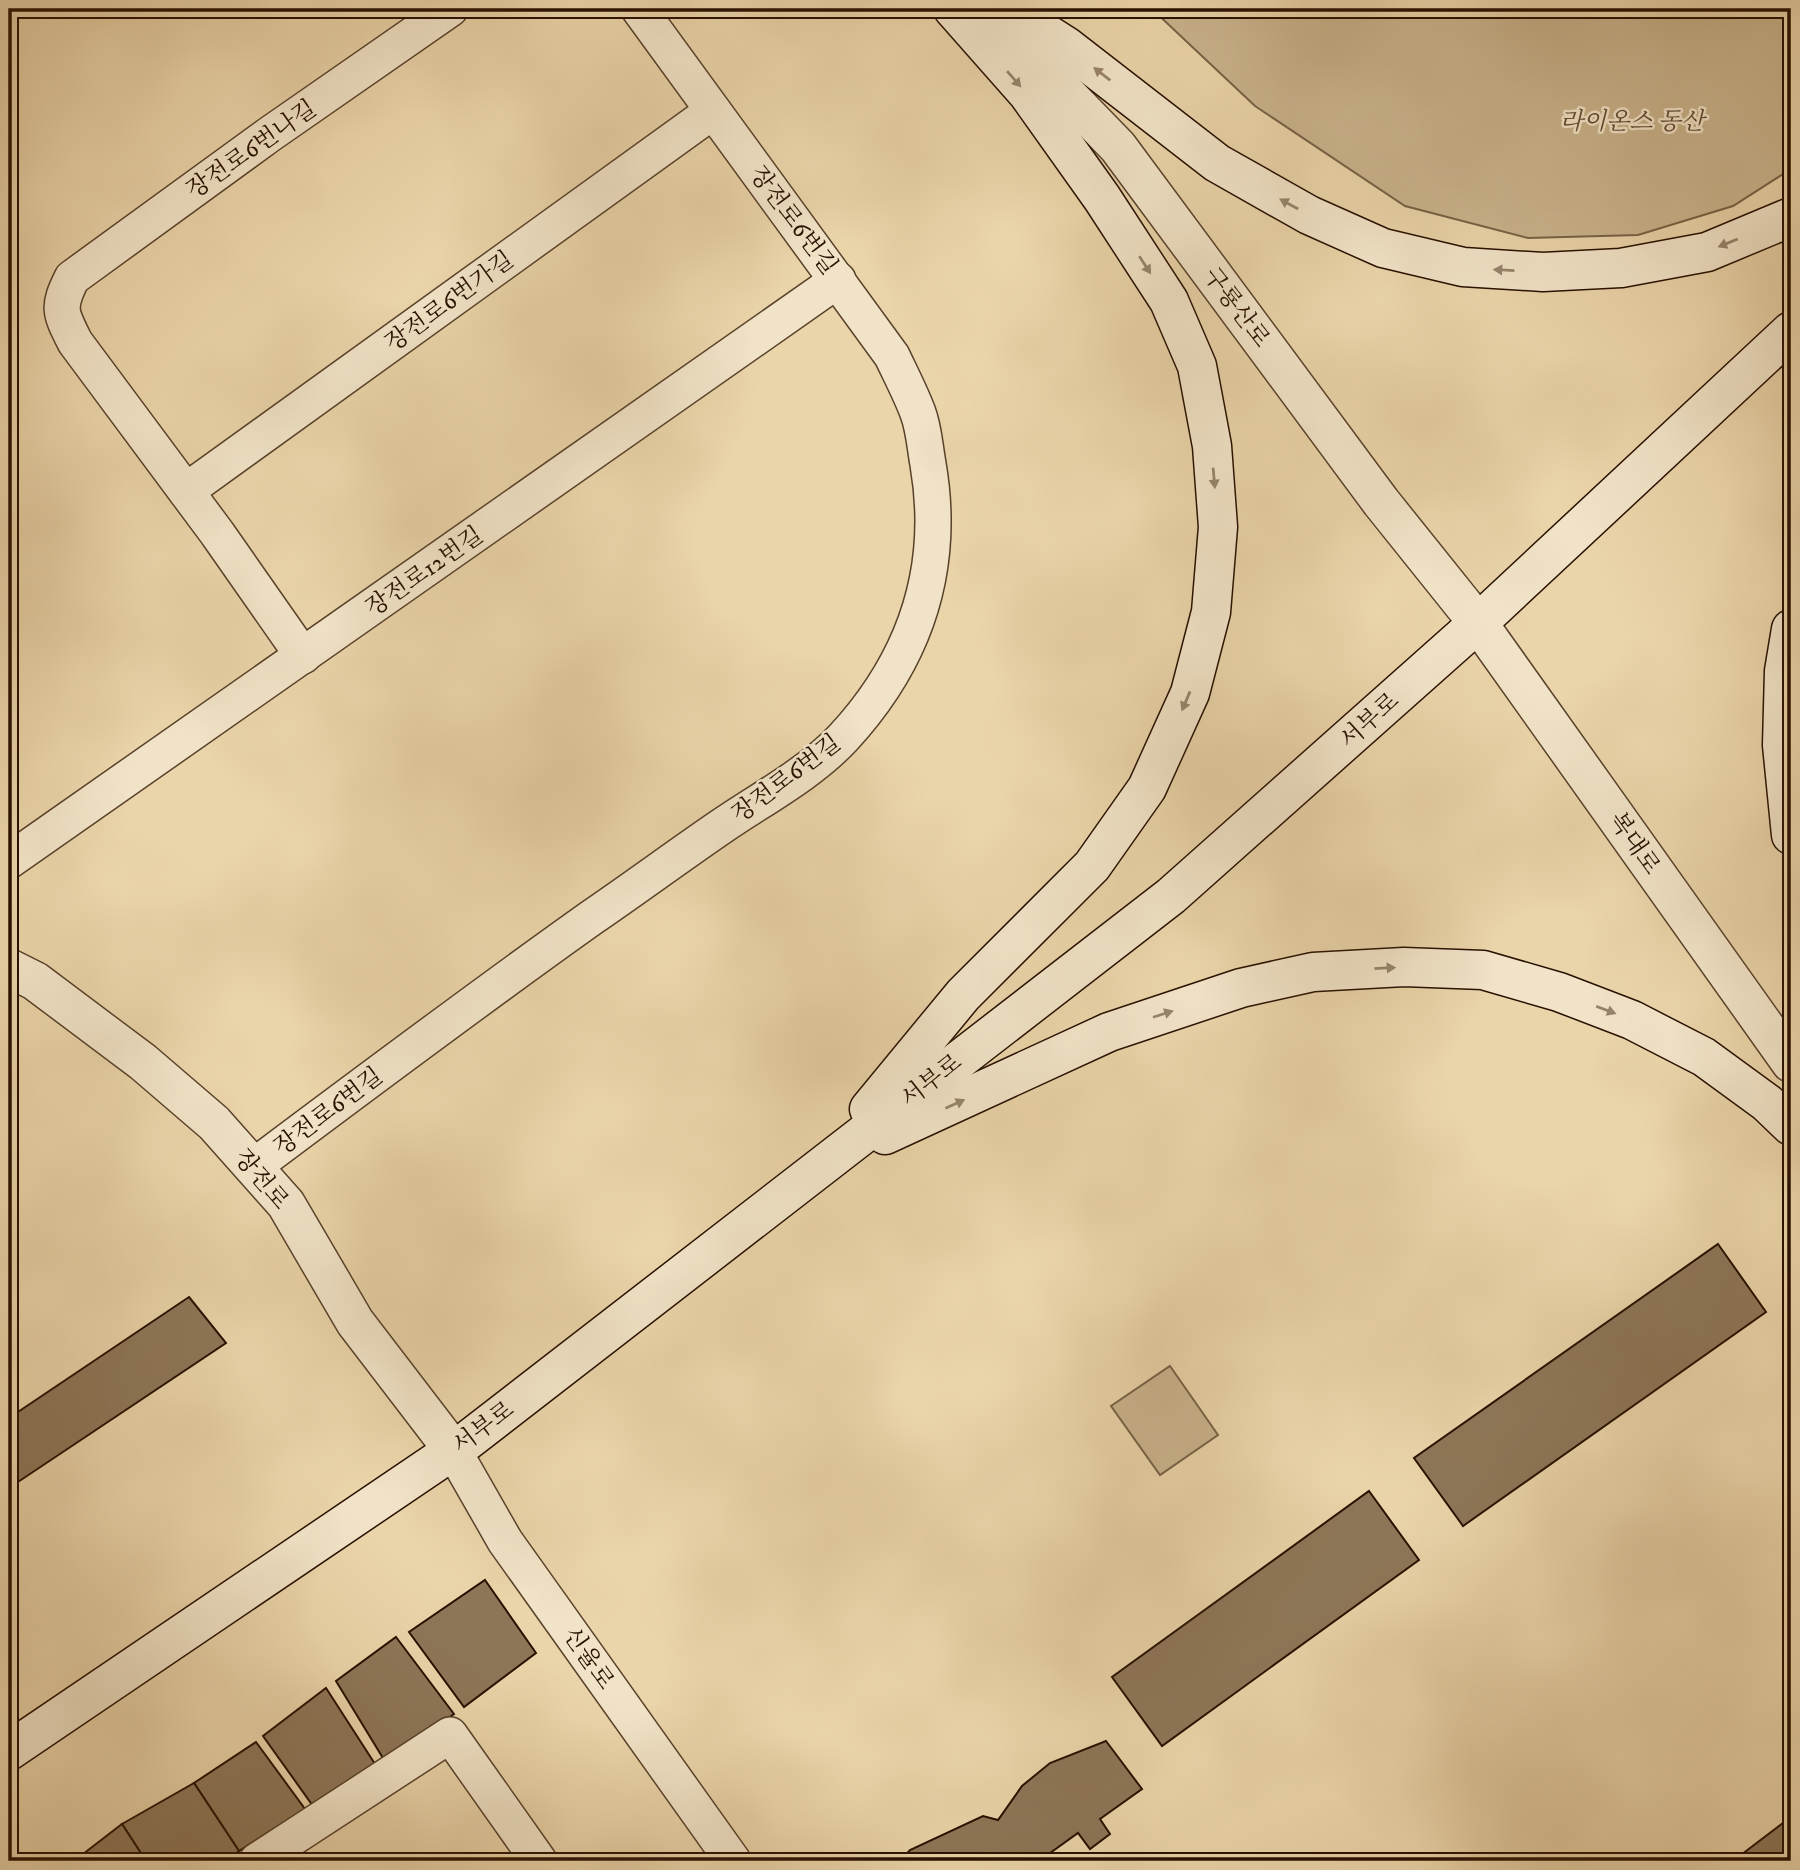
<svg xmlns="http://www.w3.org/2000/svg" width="1800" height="1870" viewBox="0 0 1800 1870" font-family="'IM FELL DW Pica','Noto Serif KR',serif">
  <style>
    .green { fill: #c9b38c; stroke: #786246; stroke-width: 2 }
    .building { fill: #8d7658; stroke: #281000; stroke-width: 2 }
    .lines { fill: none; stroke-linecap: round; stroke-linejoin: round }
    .minor-casing { stroke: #58412a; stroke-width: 38 }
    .tertiary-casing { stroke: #58412a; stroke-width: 41 }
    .secondary-casing { stroke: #281000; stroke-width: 41 }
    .minor { stroke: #f1e3c7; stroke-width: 35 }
    .tertiary { stroke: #f1e3c7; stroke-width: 38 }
    .secondary { stroke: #f1e3c7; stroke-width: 38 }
    .oneway { fill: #97846d }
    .labels { text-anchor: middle; stroke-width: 5; stroke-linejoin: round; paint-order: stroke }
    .park-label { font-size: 24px; font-style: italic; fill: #604931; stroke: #f1e3c7 }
    .street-label { font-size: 24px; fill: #281000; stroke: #f1e3c7 }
  </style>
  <rect width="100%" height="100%" fill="#ead4a9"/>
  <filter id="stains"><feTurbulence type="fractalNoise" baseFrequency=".00286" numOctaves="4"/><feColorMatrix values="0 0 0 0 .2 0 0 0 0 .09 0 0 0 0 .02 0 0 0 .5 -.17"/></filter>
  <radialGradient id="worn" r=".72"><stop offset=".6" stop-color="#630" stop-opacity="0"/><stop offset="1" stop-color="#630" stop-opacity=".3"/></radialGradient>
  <!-- green -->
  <g class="green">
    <path d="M1152,9H1791V169L1733,206L1638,235L1528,238L1405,206L1255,106Z"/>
    <path d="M1170,1366L1218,1435L1160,1475L1111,1406Z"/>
  </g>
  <!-- building -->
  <g class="building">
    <path d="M1718,1244L1766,1312L1463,1526L1414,1458Z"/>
    <path d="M189,1297L226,1343L9,1488V1418Z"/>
    <path d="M1369,1491L1419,1560L1162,1746L1112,1677Z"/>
    <path d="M485,1580L536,1653L464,1707L409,1632Z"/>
    <path d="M396,1637L454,1714L386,1763L336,1681Z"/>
    <path d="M326,1688L375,1764L313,1806L263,1736Z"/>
    <path d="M1106,1741L1142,1789L1100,1819L1110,1834L1090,1849L1078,1833L1039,1861H900L910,1850L983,1816L998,1820L1022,1786L1050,1763Z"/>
    <path d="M256,1742L305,1809L239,1851L194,1783Z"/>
    <path d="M194,1783L239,1851L225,1861H146L122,1824Z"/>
    <path d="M1791,1817V1861H1733Z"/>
    <path d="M122,1824L146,1861H74Z"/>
  </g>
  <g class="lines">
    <defs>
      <g id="minor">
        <path d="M186,491L713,111"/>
        <path d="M303,656L217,533L75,342C60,312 57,308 72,278L270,134L450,9"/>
        <path d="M9,861L838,280"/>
        <path d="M253,1167C365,1083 477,999 591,918C635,888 678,856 722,826C763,798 809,774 843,738C915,660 946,569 928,464C925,448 924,429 918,413C911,394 901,375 892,356L639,9"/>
        <path d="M453,1450L505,1541L733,1861"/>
        <path d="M257,1861L450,1735L539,1861"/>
      </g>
      <g id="tertiary">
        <path d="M976,9L1022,48L1118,147L1381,502L1478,623L1791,1063"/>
        <path d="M9,968L35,981L143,1062L214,1123L286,1204L355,1322L453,1450"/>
      </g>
      <g id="secondary">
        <path d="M1008,9L1066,46L1217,163L1309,215L1383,248L1463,267L1543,272L1621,268L1707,252L1791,217"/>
        <path d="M1791,629L1784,671L1782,745L1791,835"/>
        <path d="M869,1109L963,995L1092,866L1147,788L1190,693L1211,612L1218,527L1212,446L1197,366L1169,301L1102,198L1028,94L953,9"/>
        <path d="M885,1135L1109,1032L1241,988L1313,972L1404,967L1483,970L1559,992L1632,1020L1704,1057L1767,1103L1791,1126"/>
        <path d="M9,1751L467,1441L1171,896L1478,623L1791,331"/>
      </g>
    </defs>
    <!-- minor casing -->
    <use href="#minor" class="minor-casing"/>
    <!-- tertiary casing -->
    <use href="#tertiary" class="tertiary-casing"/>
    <!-- secondary casing -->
    <use href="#secondary" class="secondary-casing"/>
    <!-- minor -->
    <use href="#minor" class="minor"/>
    <!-- tertiary -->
    <use href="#tertiary" class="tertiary"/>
    <!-- secondary -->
    <use href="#secondary" class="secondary"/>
  </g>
  <!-- one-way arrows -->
  <defs><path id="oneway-solid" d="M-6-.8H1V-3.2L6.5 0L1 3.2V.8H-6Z" transform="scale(1.75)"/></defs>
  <g class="oneway">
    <use href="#oneway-solid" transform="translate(1102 74) rotate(-142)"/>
    <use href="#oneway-solid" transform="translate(1014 79) rotate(49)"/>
    <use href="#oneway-solid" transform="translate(1289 204) rotate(-151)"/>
    <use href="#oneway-solid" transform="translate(1728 243) rotate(158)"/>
    <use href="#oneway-solid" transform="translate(1145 265) rotate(57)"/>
    <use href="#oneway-solid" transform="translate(1504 270) rotate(-177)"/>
    <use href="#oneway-solid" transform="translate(1214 478) rotate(85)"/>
    <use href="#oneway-solid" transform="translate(1186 701) rotate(113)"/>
    <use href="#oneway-solid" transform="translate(1385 968) rotate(-3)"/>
    <use href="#oneway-solid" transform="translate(1606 1010) rotate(21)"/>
    <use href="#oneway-solid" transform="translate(1163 1014) rotate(-18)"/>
    <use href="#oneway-solid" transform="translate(955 1104) rotate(-24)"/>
  </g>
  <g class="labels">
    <!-- park labels -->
    <g class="park-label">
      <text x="1632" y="129">라이온스 동산</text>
    </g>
    <!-- street labels -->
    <g class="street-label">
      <text transform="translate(251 149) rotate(-35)" y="8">장전로6번나길</text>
      <text transform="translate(794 220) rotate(53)" y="8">장전로6번길</text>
      <text transform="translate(449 301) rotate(-36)" y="8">장전로6번가길</text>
      <text transform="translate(1237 307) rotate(53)" y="8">구룡산로</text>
      <text transform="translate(424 571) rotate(-35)" y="8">장전로12번길</text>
      <text transform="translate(1369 720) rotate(-42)" y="8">서부로</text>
      <text transform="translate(786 778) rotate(-37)" y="8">장전로6번길</text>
      <text transform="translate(1635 843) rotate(55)" y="8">복대로</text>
      <text transform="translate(931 1080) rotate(-38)" y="8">서부로</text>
      <text transform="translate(328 1111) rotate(-37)" y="8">장전로6번길</text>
      <text transform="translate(262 1179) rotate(50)" y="8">장전로</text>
      <text transform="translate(483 1427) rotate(-37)" y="8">서부로</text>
      <text transform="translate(589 1658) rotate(55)" y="8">신율로</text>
    </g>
  </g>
  <!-- margin -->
  <rect width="1800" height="1870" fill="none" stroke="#ead4a9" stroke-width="35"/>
  <rect x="10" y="10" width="1779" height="1849" fill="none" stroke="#281000" stroke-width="3.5"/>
  <rect x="18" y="18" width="1765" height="1835" fill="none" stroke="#281000" stroke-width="2"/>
  <rect width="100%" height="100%" filter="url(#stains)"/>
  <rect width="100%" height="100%" fill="url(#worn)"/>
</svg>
